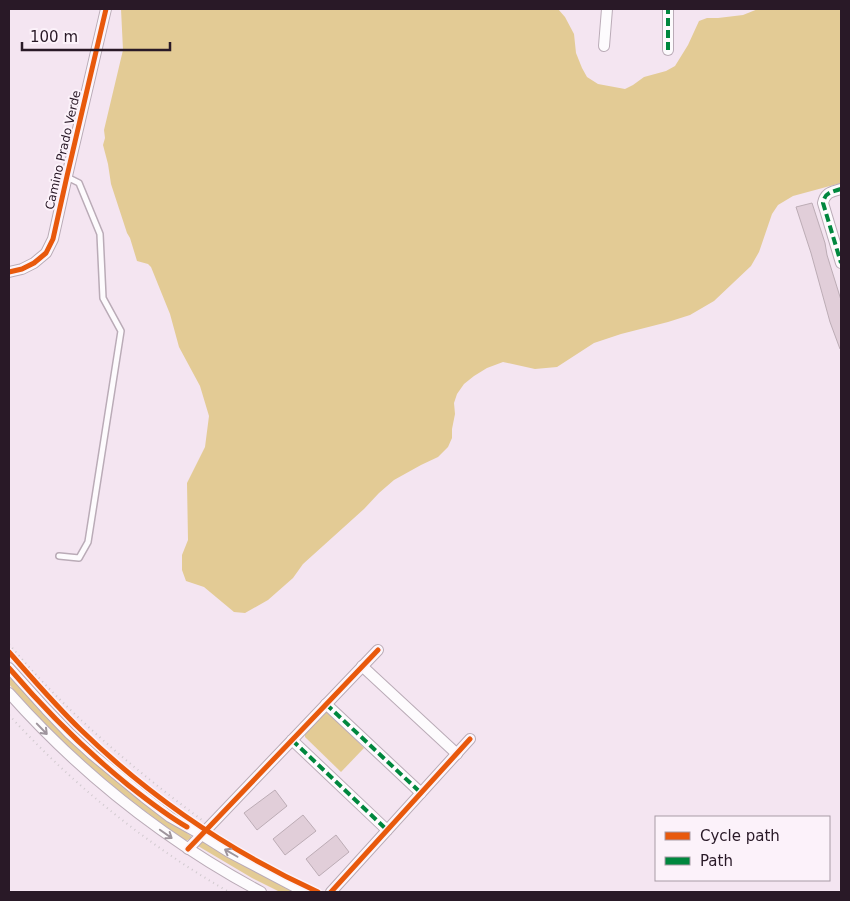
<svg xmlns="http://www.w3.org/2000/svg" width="850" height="901" viewBox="0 0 850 901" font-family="'DejaVu Sans',sans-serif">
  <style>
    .green { fill: #e3cb95 }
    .building { fill: #e1ced9; stroke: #bcacb5 }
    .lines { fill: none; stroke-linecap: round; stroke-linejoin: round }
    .service-casing { stroke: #baabb7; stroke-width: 8 }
    .minor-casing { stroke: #baabb7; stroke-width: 12 }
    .path { stroke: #d0c9ce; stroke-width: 2; stroke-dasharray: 1 4; stroke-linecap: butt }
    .service { stroke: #fdfbfd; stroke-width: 5 }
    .minor { stroke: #fdfbfd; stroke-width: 10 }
    .quiet { stroke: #00873e; stroke-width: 4; stroke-dasharray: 8 4; stroke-linecap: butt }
    .cycleway-casing { stroke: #fcf2fa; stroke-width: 8 }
    .cycleway { stroke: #e8590c; stroke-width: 5 }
    .oneway { stroke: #9e959d }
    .labels { text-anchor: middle; stroke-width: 4; stroke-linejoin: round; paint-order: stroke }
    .street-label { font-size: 12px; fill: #291927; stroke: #fcf2fa }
  </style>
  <rect width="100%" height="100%" fill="#f4e5f1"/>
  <!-- green -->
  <g class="green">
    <path d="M121,9H558L565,17L574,34L576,53L582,68L587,77L598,84L625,89L633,85L644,77L666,71L675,66L688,45L699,21L707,18H718L743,15L758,9H841V183L793,196L778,205L772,214L759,252L751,266L714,301L690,315L668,322L621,334L594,343L557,367L535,369L503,362L487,368L474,376L464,384L457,394L454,403L455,414L452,429V438L448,447L438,457L421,465L394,480L379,493L364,509L303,564L293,578L268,600L245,613L234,612L204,587L186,581L182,570V555L188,540L187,483L205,447L209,416L200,386L179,347L170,314L151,267L148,264L137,261L130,238L127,233L111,184L108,164L103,145L105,138L104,130L123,50Z"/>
    <path d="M9,674L164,817L191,836V838L188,840H185C120,795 60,744 9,684Z"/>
    <path d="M326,710L364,748L341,772L305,737V731Z"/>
    <path d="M203,840L247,867L296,892H280L252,878L198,846V843Z"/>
  </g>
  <!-- building -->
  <g class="building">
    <path d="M812,203L825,243L827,255L841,300V349H840L830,322L811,253L796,207Z"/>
    <path d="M275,790L287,806L257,830L244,813Z"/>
    <path d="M303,815L316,831L285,855L273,839Z"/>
    <path d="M336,835L349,852L319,876L306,859Z"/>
  </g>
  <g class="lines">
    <defs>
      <path id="service" d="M59,556L79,558L88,542L121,331L103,298L100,234L79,183L67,177"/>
      <g id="minor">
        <path d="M604,46L607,9"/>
        <path d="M668,50V9"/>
        <path d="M841,189C832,192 825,192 823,203L841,263"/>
        <path d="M9,272L22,269L34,263L46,253L53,239L67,176L106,9"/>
        <path d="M362,666L457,754"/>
        <path d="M9,668L46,709L69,733L93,755L144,797L170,817L202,835L229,852L305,892"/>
        <path d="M9,693C81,774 166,841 261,892"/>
        <path d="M326,704L421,793"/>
        <path d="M292,740L387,830"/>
        <path d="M188,849L378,650"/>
        <path d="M331,892L470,739"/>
      </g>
    </defs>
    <!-- service casing -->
    <use href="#service" class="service-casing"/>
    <!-- minor casing -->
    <use href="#minor" class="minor-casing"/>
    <!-- path -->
    <g class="path">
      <path d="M9,644C65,711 132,768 202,820"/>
      <path d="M9,715C73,785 147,845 229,892"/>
    </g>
    <!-- service -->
    <use href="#service" class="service"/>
    <!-- minor -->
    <use href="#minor" class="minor"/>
    <!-- quiet -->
    <g class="quiet">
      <path d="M668,50V9"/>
      <path d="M841,189C832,192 825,192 823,203L841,263"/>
      <path d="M326,704L421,793"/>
      <path d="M292,740L387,830"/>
    </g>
    <defs>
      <g id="cycleway">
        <path d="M9,272L22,269L34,263L46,253L53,239L67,176L106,9"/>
        <path d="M9,652C32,678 55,705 81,730C150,797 231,852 318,892"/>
        <path d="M9,668C45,710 85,750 128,785C147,800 166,815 187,827"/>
        <path d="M188,849L378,650"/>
        <path d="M331,892L470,739"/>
      </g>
    </defs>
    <!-- cycleway casing -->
    <use href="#cycleway" class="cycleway-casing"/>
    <!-- cycleway -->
    <use href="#cycleway" class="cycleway"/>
  </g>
  <!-- one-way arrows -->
  <defs><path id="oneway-shaft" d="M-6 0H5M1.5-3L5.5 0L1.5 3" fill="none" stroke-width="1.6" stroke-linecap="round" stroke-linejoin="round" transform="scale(1.25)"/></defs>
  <g class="oneway">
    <use href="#oneway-shaft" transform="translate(42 729) rotate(46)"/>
    <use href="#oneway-shaft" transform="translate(166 834) rotate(35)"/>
    <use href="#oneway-shaft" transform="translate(231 853) rotate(-150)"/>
  </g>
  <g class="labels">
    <!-- street labels -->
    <g class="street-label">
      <text transform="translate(63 150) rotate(-77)" y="4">Camino Prado Verde</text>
    </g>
  </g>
  <!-- border -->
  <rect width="850" height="901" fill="none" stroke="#291927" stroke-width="20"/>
  <!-- legend -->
  <rect x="655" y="816" width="175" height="65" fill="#fcf2fa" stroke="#a89ba6"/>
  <rect x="665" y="832" width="25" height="8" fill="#e8590c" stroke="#a89ba6"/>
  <text x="700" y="841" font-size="15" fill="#291927">Cycle path</text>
  <rect x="665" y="857" width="25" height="8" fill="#00873e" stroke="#a89ba6"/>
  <text x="700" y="866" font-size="15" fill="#291927">Path</text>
  <!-- scale -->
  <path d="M22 42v8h148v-8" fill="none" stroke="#291927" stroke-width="2.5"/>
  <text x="30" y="42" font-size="15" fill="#291927" stroke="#fcf2fa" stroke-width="4" paint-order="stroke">100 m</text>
</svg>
